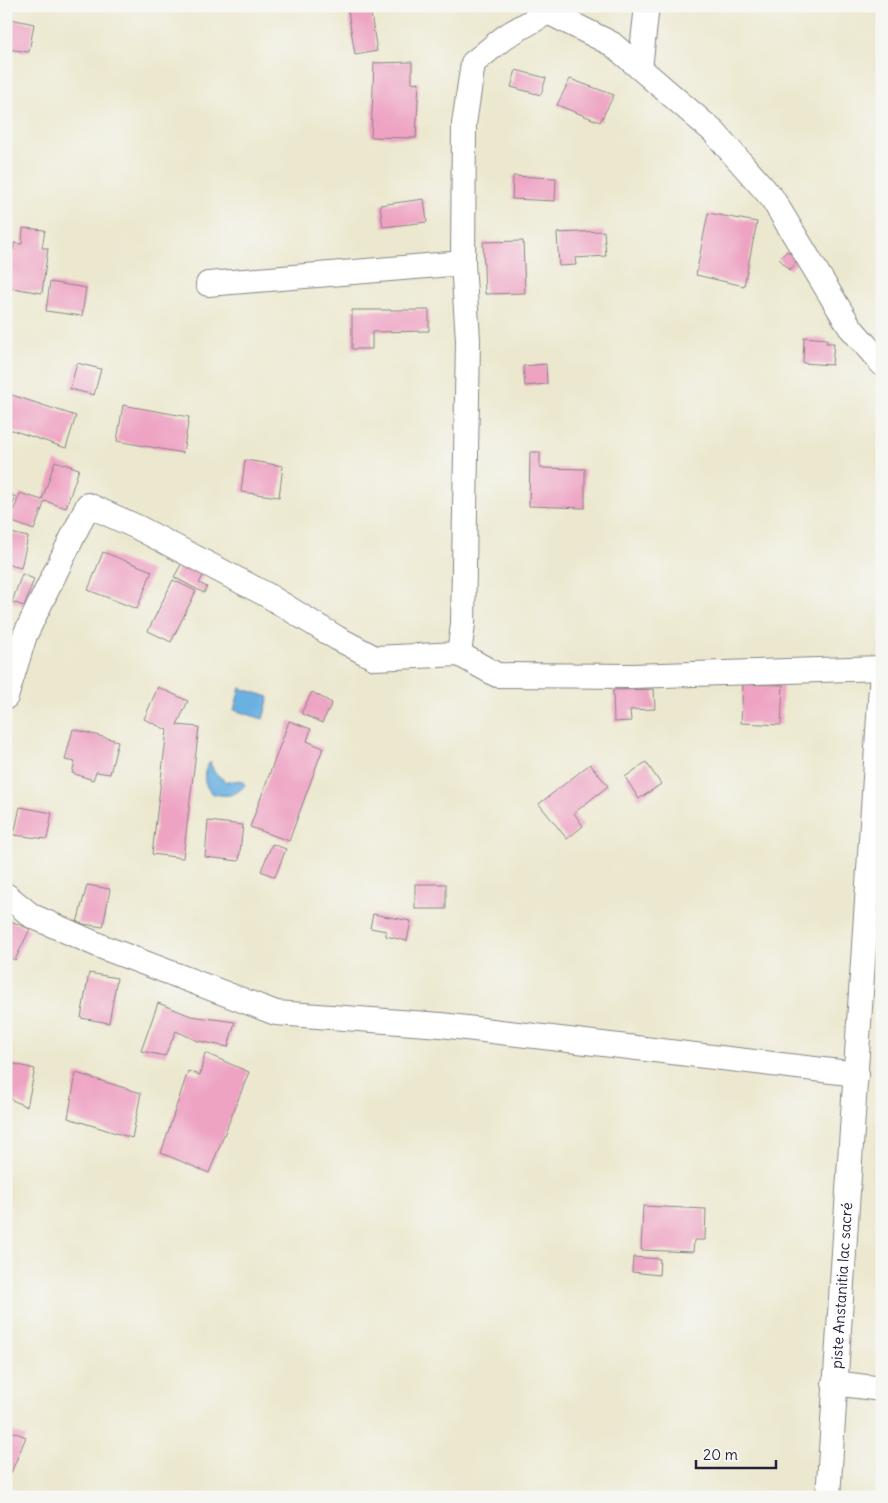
<svg xmlns="http://www.w3.org/2000/svg" width="888" height="1503" viewBox="0 0 888 1503" font-family="Delius,sans-serif">
  <style>
    .water { fill: #6bb1e2; stroke: #466a8e }
    .building { fill: #eea3c3 }
    .lines { fill: none; stroke-linecap: round; stroke-linejoin: round }
    .minor-casing { stroke: #878585; stroke-width: 26 }
    .minor { stroke: #fff; stroke-width: 24 }
    .labels { text-anchor: middle; stroke-width: 5; stroke-linejoin: round; paint-order: stroke }
    .street-label { font-size: 15px; fill: #22223b; stroke: #f6f6f2 }
  </style>
  <rect width="100%" height="100%" fill="#f6f6f2"/>
  <filter id="ink" filterUnits="userSpaceOnUse"><feTurbulence type="fractalNoise" baseFrequency=".02" numOctaves="2"/><feDisplacementMap in="SourceGraphic" scale="10" xChannelSelector="R" yChannelSelector="G"/><feConvolveMatrix kernelMatrix="1 2 1 2 8 2 1 2 1" color-interpolation-filters="sRGB"/></filter>
  <filter id="wash" filterUnits="userSpaceOnUse"><feTurbulence type="fractalNoise" baseFrequency=".0096" numOctaves="4" result="noise"/><feDisplacementMap in="SourceGraphic" scale="20" xChannelSelector="R" yChannelSelector="G"/><feGaussianBlur stdDeviation="1.12" result="paint"/><feColorMatrix in="noise" values="0 0 0 0 0 0 0 0 0 0 0 0 0 0 0 0 0 1.4 0 .05"/><feComposite in="paint" operator="in"/></filter>
  <g filter="url(#wash)">
    <rect width="100%" height="100%" fill="#ece8cf"/>
    <!-- water -->
    <g class="water">
      <path d="M240,688L269,697L263,719L234,710Z"/>
      <path d="M210,762L214,772L226,782L241,780L245,785C235,797 225,797 211,793C203,783 202,773 210,762Z"/>
    </g>
    <g id="blocks">
      <!-- building -->
      <g class="building">
        <path d="M370,8L377,51L355,55L348,11Z"/>
        <path d="M6,18L34,24L29,52L6,49Z"/>
        <path d="M412,62V83L419,82L416,138L371,137L374,63Z"/>
        <path d="M516,70L546,78L541,95L511,87Z"/>
        <path d="M570,79L614,95L600,122L557,105Z"/>
        <path d="M513,176L556,178L555,201L512,199Z"/>
        <path d="M424,199L427,222L383,227L380,205Z"/>
        <path d="M708,213L757,222L744,286L696,275Z"/>
        <path d="M23,228L45,230L42,248H48L42,293L6,287L9,258L6,257V249L13,250L14,243L22,244Z"/>
        <path d="M604,231L606,256L575,258L576,265L559,266L557,233Z"/>
        <path d="M523,241L525,293L485,294L483,242Z"/>
        <path d="M787,251L798,261L790,270L779,259Z"/>
        <path d="M880,257H882V269H879Z"/>
        <path d="M50,282L86,288L82,316L46,311Z"/>
        <path d="M352,310H429V331L372,332V349H352Z"/>
        <path d="M804,337L827,339L826,343H834L832,365L803,363Z"/>
        <path d="M77,363L101,369L94,395L70,389Z"/>
        <path d="M546,364L547,384L525,386L523,366Z"/>
        <path d="M6,393L76,416L66,448L6,428Z"/>
        <path d="M123,405L189,417L183,453L117,441Z"/>
        <path d="M530,452H540V468L585,469V508L529,506Z"/>
        <path d="M245,460L283,466L279,497L241,492Z"/>
        <path d="M55,461L79,469L66,508L45,501L34,530L10,521L20,493L42,500Z"/>
        <path d="M6,493L16,497L6,520Z"/>
        <path d="M6,532L28,537L21,568L6,564Z"/>
        <path d="M103,552L152,571L137,609L88,590Z"/>
        <path d="M182,563L204,574L199,583L207,587L204,593L174,577Z"/>
        <path d="M22,574L34,579L24,606L12,602Z"/>
        <path d="M173,580L196,591L171,642L148,631Z"/>
        <path d="M743,684L783,685L781,725L741,723Z"/>
        <path d="M158,687L188,701L177,725L199,727L183,858L152,854L167,730L144,719Z"/>
        <path d="M654,689L655,709L630,710L631,721L614,722L613,690Z"/>
        <path d="M312,692L332,703L322,723L301,713Z"/>
        <path d="M289,721L311,729L307,741L323,748L289,841L250,827Z"/>
        <path d="M73,729L118,741L110,774L96,772L93,780L72,773L75,762L65,760Z"/>
        <path d="M646,762L661,784L639,799L625,777Z"/>
        <path d="M590,764L608,786L574,813L583,826L567,839L539,804Z"/>
        <path d="M20,807L52,813L47,839L14,835Z"/>
        <path d="M208,821L243,825L239,861L205,857Z"/>
        <path d="M272,844L286,849L275,877L261,871Z"/>
        <rect x="415" y="884" width="31" height="25"/>
        <path d="M87,885L110,889L103,927L77,923Z"/>
        <path d="M373,914L411,921L407,941L386,936V931L370,928Z"/>
        <path d="M6,919L30,929L15,960L6,956Z"/>
        <path d="M89,973L117,978L109,1023L81,1018Z"/>
        <path d="M158,1003L191,1016L235,1022L228,1047L198,1041L176,1031L165,1056L141,1051Z"/>
        <path d="M205,1053L249,1072L209,1173L161,1153L188,1071L200,1075Z"/>
        <path d="M6,1062L35,1069L27,1107L6,1097Z"/>
        <path d="M76,1073L141,1093L132,1138L68,1118Z"/>
        <path d="M643,1206L706,1209L705,1240H694L693,1252L641,1250Z"/>
        <path d="M633,1257L660,1259L659,1275L632,1272Z"/>
        <path d="M6,1429L26,1437L11,1473L6,1471Z"/>
      </g>
    </g>
  </g>
  <g filter="url(#ink)">
    <use href="#blocks" fill-opacity="0" stroke="#878585" stroke-width="1"/>
    <g class="lines">
      <defs>
        <g id="minor">
          <path d="M640,68L647,6"/>
          <path d="M208,284L463,263"/>
          <path d="M882,364L850,327L772,198L714,132L612,44L548,12L506,36L473,63L464,124L463,263L468,340L463,624L459,654L497,675L632,676L882,668"/>
          <path d="M6,697L25,635L88,505L137,527L267,595L337,638L375,658L459,654"/>
          <path d="M6,895L32,916L105,948L276,1013L441,1025L857,1074"/>
          <path d="M834,1383L882,1389"/>
          <path id="s1" d="M828,1497L882,671"/>
        </g>
      </defs>
      <!-- minor casing -->
      <use href="#minor" class="minor-casing"/>
      <!-- minor -->
      <use href="#minor" class="minor"/>
    </g>
  </g>
  <g class="labels">
    <!-- street labels -->
    <g class="street-label">
      <text dy="5" stroke="none"><textPath href="#s1" startOffset="212">piste Anstanitia lac sacré</textPath></text>
    </g>
  </g>
  <!-- margin -->
  <rect width="888" height="1503" fill="none" stroke="#f6f6f2" stroke-width="25"/>
  <!-- scale -->
  <path d="M696 1460v8h80v-8" fill="none" stroke="#22223b" stroke-width="2.5"/>
  <text x="703" y="1460" font-size="15" fill="#22223b" stroke="#f6f6f2" stroke-width="4" paint-order="stroke">20 m</text>
</svg>
